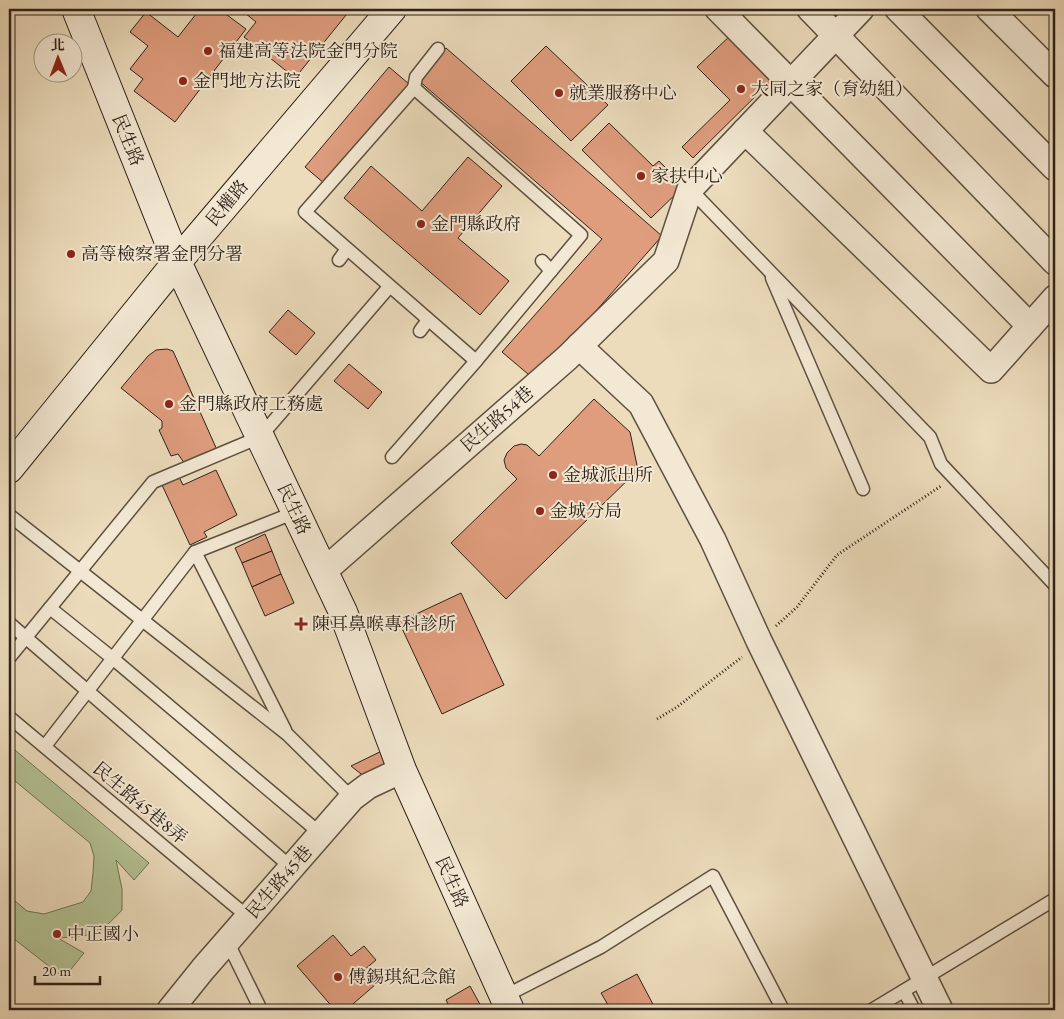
<svg xmlns="http://www.w3.org/2000/svg" width="1064" height="1019" viewBox="0 0 1064 1019" font-family="'EB Garamond','Noto Serif TC',serif">
  <style>
    .green { fill: #b3c294; stroke: #707257 }
    .building { fill: #df9d7e; stroke: #2d221a }
    .lines { fill: none; stroke-linecap: round; stroke-linejoin: round }
    .lane-casing { stroke: #5d5042; stroke-width: 15 }
    .street-casing { stroke: #5d5042; stroke-width: 28 }
    .secondary-casing { stroke: #2d221a; stroke-width: 30 }
    .path { stroke: #2d221a; stroke-width: 3; stroke-dasharray: 1 2.5; stroke-linecap: butt }
    .lane { stroke: #f3e8d3; stroke-width: 12 }
    .street { stroke: #f3e8d3; stroke-width: 25 }
    .secondary { stroke: #f3e8d3; stroke-width: 28 }
    .poi-dot { fill: #8f2418; stroke: #f3e8d3; stroke-width: 2 }
    .labels { text-anchor: middle; stroke-width: 4; stroke-linejoin: round; paint-order: stroke }
    .poi-label { font-size: 18px; fill: #2d221a; stroke: #f3e8d3; text-anchor: start }
    .street-label { font-size: 18px; fill: #2d221a; stroke: #f3e8d3 }
  </style>
  <rect width="100%" height="100%" fill="#ecdcbc"/>
  <filter id="stains"><feTurbulence type="fractalNoise" baseFrequency=".004" numOctaves="4"/><feColorMatrix values="0 0 0 0 .2 0 0 0 0 .09 0 0 0 0 .02 0 0 0 .5 -.17"/></filter>
  <radialGradient id="worn" r=".72"><stop offset=".6" stop-color="#630" stop-opacity="0"/><stop offset="1" stop-color="#630" stop-opacity=".3"/></radialGradient>
  <!-- green -->
  <path class="green" d="M9,745L149,863L134,880L116,860L122,889V910C98,936 93,936 58,938L84,953L64,978L9,935V896L27,911L44,914L83,902L91,891L93,873L94,856L90,843L9,776Z"/>
  <!-- building -->
  <g class="building">
    <path d="M200,9H219L246,29L175,122L134,91L143,79L130,69L148,46L130,32L146,12L178,37Z"/>
    <path d="M240,9H351L295,78L244,37L256,22Z"/>
    <path d="M732,34L775,77L693,158L682,147L730,100L697,67Z"/>
    <path d="M546,46L608,105L571,141L511,81Z"/>
    <path d="M446,48L662,236L535,380L502,352L602,239L418,80Z"/>
    <path d="M389,67L409,84L325,184L305,167Z"/>
    <path d="M609,123L653,166L659,161L684,186L651,218L582,150Z"/>
    <path d="M468,157L502,186L458,238L509,281L480,315L344,198L371,166L422,211Z"/>
    <path d="M288,310L315,333L296,355L269,332Z"/>
    <path d="M167,349L173,351L217,450L185,464L178,454L171,456L159,430L162,428V421L121,388L148,356L156,350Z"/>
    <path d="M349,364L382,392L368,409L334,381Z"/>
    <path d="M594,399L630,432L638,470L506,599L451,543L517,479L506,468L504,460L507,453L514,446L521,444L527,445L539,456Z"/>
    <path d="M216,470L237,515L204,532L207,537L190,545L162,485L179,477L183,485Z"/>
    <path d="M265,534L272,551L242,563L235,548Z"/>
    <path d="M272,551L281,574L252,587L242,563Z"/>
    <path d="M281,574L294,603L265,616L252,587Z"/>
    <path d="M461,593L504,685L442,714L399,622Z"/>
    <path d="M394,745L398,765L375,785L351,766Z"/>
    <path d="M333,935L351,956L364,946L376,960L364,970L376,984L346,1010H335L297,966Z"/>
    <path d="M637,974L656,1010H611L601,993Z"/>
    <path d="M470,986L483,1010H446L450,1008L446,1000Z"/>
  </g>
  <g class="lines">
    <defs>
      <g id="lane">
        <path d="M414,88L581,235L476,361L305,212Z"/>
        <path d="M414,88L416,77L438,49"/>
        <path d="M690,189L930,437L941,464L1055,585"/>
        <path d="M339,260L347,249"/>
        <path d="M542,261L551,271"/>
        <path d="M772,278L863,489"/>
        <path d="M420,331L428,320"/>
        <path d="M392,457L476,361"/>
        <path d="M9,515L287,734L352,798"/>
        <path d="M195,552L285,730"/>
        <path d="M50,608L111,657L321,834"/>
        <path d="M9,623L292,868"/>
        <path d="M9,658L153,482L260,437L389,287"/>
        <path d="M9,717L248,917"/>
        <path d="M45,746L195,552L296,512"/>
        <path d="M227,941L261,1010"/>
        <path d="M904,991L914,1010"/>
        <path d="M503,997L601,947L713,876L783,1010"/>
        <path d="M872,1010L1055,899"/>
      </g>
      <g id="street">
        <path d="M718,9L1030,326"/>
        <path d="M810,9L1055,262"/>
        <path d="M898,9L1055,168"/>
        <path d="M989,9L1055,75"/>
        <path d="M745,131L991,370L1055,298"/>
        <path d="M579,346L641,404L713,540L759,641L940,1010"/>
        <path d="M324,571L567,358L666,261L690,189L861,9"/>
        <path d="M170,1010L203,969L352,798L368,786L402,770"/>
      </g>
      <g id="secondary">
        <path d="M76,9L177,262L343,612L402,770L510,1010"/>
        <path d="M9,469L177,262L392,9"/>
      </g>
    </defs>
    <!-- lane casing -->
    <use href="#lane" class="lane-casing"/>
    <!-- street casing -->
    <use href="#street" class="street-casing"/>
    <!-- secondary casing -->
    <use href="#secondary" class="secondary-casing"/>
    <!-- path -->
    <g class="path">
      <path d="M776,626L797,607L837,555L941,486"/>
      <path d="M657,719L677,707L742,657"/>
    </g>
    <!-- lane -->
    <use href="#lane" class="lane"/>
    <!-- street -->
    <use href="#street" class="street"/>
    <!-- secondary -->
    <use href="#secondary" class="secondary"/>
  </g>
  <!-- markers -->
  <g class="poi-dot">
    <circle cx="208" cy="51" r="5"/>
    <circle cx="183" cy="81" r="5"/>
    <circle cx="741" cy="89" r="5"/>
    <circle cx="559" cy="93" r="5"/>
    <circle cx="641" cy="176" r="5"/>
    <circle cx="421" cy="224" r="5"/>
    <circle cx="71" cy="254" r="5"/>
    <circle cx="169" cy="404" r="5"/>
    <circle cx="553" cy="475" r="5"/>
    <circle cx="540" cy="511" r="5"/>
    <path d="M298.5 616.5h5v5h5v5h-5v5h-5v-5h-5v-5h5z"/>
    <circle cx="57" cy="934" r="5"/>
    <circle cx="338" cy="977" r="5"/>
  </g>
  <g class="labels">
    <!-- poi labels -->
    <g class="poi-label">
      <text x="218" y="57">福建高等法院金門分院</text>
      <text x="193" y="87">金門地方法院</text>
      <text x="751" y="95">大同之家（育幼組）</text>
      <text x="569" y="99">就業服務中心</text>
      <text x="651" y="182">家扶中心</text>
      <text x="431" y="230">金門縣政府</text>
      <text x="81" y="260">高等檢察署金門分署</text>
      <text x="179" y="410">金門縣政府工務處</text>
      <text x="563" y="481">金城派出所</text>
      <text x="550" y="517">金城分局</text>
      <text x="312" y="630">陳耳鼻喉專科診所</text>
      <text x="67" y="940">中正國小</text>
      <text x="348" y="983">傅錫琪紀念館</text>
    </g>
    <!-- street labels -->
    <g class="street-label">
      <text transform="translate(128 140) rotate(68)" y="6">民生路</text>
      <text transform="translate(227 203) rotate(-50)" y="6">民權路</text>
      <text transform="translate(497 419) rotate(-41)" y="6">民生路54巷</text>
      <text transform="translate(294 509) rotate(65)" y="6">民生路</text>
      <text transform="translate(140 803) rotate(40)" y="6">民生路45巷8弄</text>
      <text transform="translate(279 882) rotate(-49)" y="6">民生路45巷</text>
      <text transform="translate(452 882) rotate(66)" y="6">民生路</text>
    </g>
  </g>
  <!-- margin -->
  <rect width="1064" height="1019" fill="none" stroke="#ecdcbc" stroke-width="30"/>
  <rect x="10" y="10" width="1044" height="999" fill="none" stroke="#2d221a" stroke-width="2.5"/>
  <rect x="15" y="15" width="1034" height="989" fill="none" stroke="#2d221a"/>
  <!-- north arrow -->
  <g transform="translate(58 58) rotate(359)"><circle r="24" fill="#f3e8d3" stroke="#a49989"/>
  <path d="M0-4L9 19L0 12L-9 19Z" fill="#8f2418"/>
  <text y="-8" font-size="14" font-weight="bold" text-anchor="middle" fill="#2d221a">北</text>
  </g>
  <!-- scale -->
  <path d="M35 976v8h65v-8" fill="none" stroke="#2d221a" stroke-width="2.5"/>
  <text x="42" y="976" font-size="15" fill="#2d221a" stroke="#f3e8d3" stroke-width="4" paint-order="stroke">20 m</text>
  <rect width="100%" height="100%" filter="url(#stains)"/>
  <rect width="100%" height="100%" fill="url(#worn)"/>
</svg>
